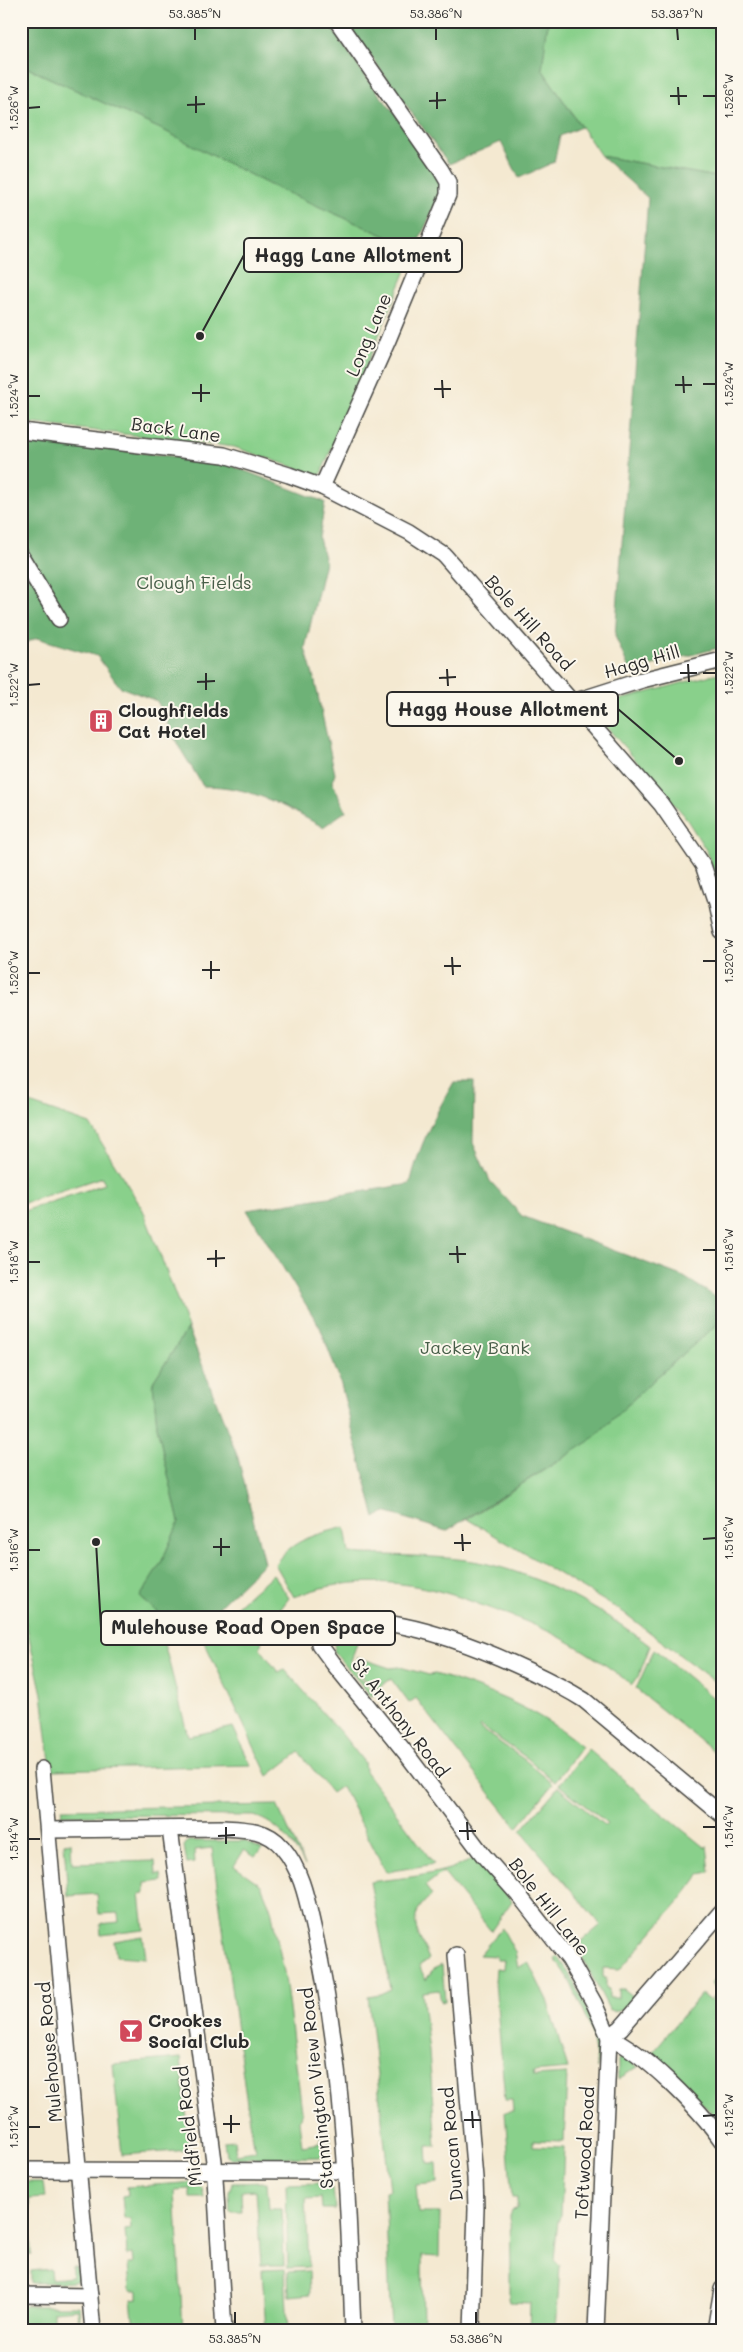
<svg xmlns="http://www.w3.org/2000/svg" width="743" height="2352" viewBox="0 0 743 2352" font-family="Mali,sans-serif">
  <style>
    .green { fill: #89d08b; stroke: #5a7e5b }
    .forest { fill: #6eb277; stroke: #4c6e51 }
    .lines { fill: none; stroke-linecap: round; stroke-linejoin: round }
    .street-casing { stroke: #494844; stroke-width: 18 }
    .street { stroke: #fff; stroke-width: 15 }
    .ticks { fill: none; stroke: #2b2b2b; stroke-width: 2 }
    .labels { text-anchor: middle; stroke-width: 4; stroke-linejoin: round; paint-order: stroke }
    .street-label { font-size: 18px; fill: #2b2b2b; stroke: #fbf7ec }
    .park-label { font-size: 18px; fill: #475d48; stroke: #fbf7ec }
    .poi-label { font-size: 18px; font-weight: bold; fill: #2b2b2b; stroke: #fbf7ec; text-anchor: start }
    .leader { fill: none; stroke: #2b2b2b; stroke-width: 2 }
    .callout-dot { fill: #2b2b2b; stroke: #fbf7ec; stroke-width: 2 }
    .callout { fill: #fbf7ec; stroke: #2b2b2b; stroke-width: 2 }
    .callout-label { font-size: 19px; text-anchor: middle; font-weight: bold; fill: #2b2b2b }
    .neatline { fill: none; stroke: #2b2b2b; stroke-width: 2 }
    .ticks-label { font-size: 12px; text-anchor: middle; fill: #2b2b2b }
  </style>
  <rect width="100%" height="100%" fill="#fbf7ec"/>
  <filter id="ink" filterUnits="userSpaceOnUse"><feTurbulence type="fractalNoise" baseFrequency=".02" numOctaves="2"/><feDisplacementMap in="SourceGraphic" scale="10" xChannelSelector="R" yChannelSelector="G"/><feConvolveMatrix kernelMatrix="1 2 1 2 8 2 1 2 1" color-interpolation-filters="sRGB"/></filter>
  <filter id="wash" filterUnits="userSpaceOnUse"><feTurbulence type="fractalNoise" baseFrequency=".0096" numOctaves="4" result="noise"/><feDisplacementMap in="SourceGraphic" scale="20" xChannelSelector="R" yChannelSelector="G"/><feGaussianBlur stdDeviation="1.12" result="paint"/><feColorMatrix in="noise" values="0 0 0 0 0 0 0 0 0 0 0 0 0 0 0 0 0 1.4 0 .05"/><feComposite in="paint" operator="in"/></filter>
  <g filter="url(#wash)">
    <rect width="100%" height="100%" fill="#f4e9d1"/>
    <!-- green -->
    <g class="green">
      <path d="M548,21H722V178L601,156L542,69Z"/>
      <path d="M21,65L165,131L270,185L415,249L320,476L234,447L21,422Z"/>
      <path d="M722,672V896L706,850L684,815L590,708Z"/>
      <path d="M21,1100L90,1124L143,1210L188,1328L153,1382L157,1426L179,1522L161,1563L140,1597L172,1625L162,1635L188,1736L233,1727L251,1765L51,1770L42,1694L21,1602V1212L105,1184L102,1177L21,1204Z"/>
      <path d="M722,1320V1687L623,1612L467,1519L590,1441L650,1383Z"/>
      <path d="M345,1527L349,1553C387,1556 427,1555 466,1560C528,1568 602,1608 650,1646L639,1675L632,1685C591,1652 549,1628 500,1612C482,1606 465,1598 446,1593C396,1579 343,1577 294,1597L275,1564C294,1538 316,1535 345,1527Z"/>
      <path d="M273,1574L289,1598L280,1610L267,1636H263L260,1648L278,1672L285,1670L341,1733L364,1762L365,1771L434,1864L386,1872L342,1786L332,1793L299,1752L268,1776L202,1637Z"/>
      <path d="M349,1631H361L350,1664L374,1695L371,1696L334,1652C335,1640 338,1636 349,1631Z"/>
      <path d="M21,1641L28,1684L29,1706L21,1707Z"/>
      <path d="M654,1649L722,1705V1758L636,1689Z"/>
      <path d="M357,1657L390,1668L400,1667L429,1675L435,1674C489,1690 539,1710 582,1746L555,1782L527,1758L480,1726L479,1728L525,1760L553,1784L517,1828L416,1698L409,1703L391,1679L375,1690L354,1667Z"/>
      <path d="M588,1749L638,1792L643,1798L705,1848L707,1845L710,1872L700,1874L682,1898L622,1967L619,1969L603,1968V1977L606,1978V1988L609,1989V1998H618V1989H624L634,1997C626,2006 621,2016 609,2009L576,1946L601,1925L521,1831L558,1787L605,1826L607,1823L559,1785Z"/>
      <path d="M277,1805L305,1865C293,1843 278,1823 254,1816L61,1815L62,1809Z"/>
      <path d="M188,1841H244L262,1849L255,1857L244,1850L234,1866L261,1885L271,1909L285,1977L302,2111L299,2121L302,2146L321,2143L320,2131L329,2132L331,2152L325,2157L230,2158L226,2155L224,2141L234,2140L236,2154L255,2151L246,2097L212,1848L194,1850L195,1863L187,1864L184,1846Z"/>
      <path d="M71,1842L72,1863L155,1861L156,1874H161L162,1881L145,1883V1893L140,1894L144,1930L101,1935L100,1924L119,1922L118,1913L99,1914L97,1894L68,1896L64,1843Z"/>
      <path d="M475,1858L512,1901L491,1931L443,1872L425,1886L432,1895C404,1917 418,1932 429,1959L419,1966L426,1980L433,1969L442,1965L445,2001L441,2002L439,1990L422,1992L429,2051L436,2146H427L428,2163H437L438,2183L416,2185L418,2213H440L439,2257L422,2256L423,2331H391L385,2191L390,2190L368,1996L380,1994L391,1989L370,1882C406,1877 443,1876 475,1858Z"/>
      <path d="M502,1928L515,1952L518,1968L528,1962L547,2000L568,2069L533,2072L534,2076L567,2074L564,2141L533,2140V2146L564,2147L561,2215L558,2220L554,2259L560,2265L556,2331H529L530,2303L510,2302L509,2298V2274L511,2268L510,2215L512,2210L517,2209V2198H512L505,2112L513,2111L512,2100H505L495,1982L496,1968L503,1969L504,1960H496V1956L479,1955Z"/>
      <path d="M143,1936L146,1958L116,1956L114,1941Z"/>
      <path d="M558,1956C580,1989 600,2029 598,2069L591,2030L570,1981L555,1959Z"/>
      <path d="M722,1971V2113L717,2118L651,2054L701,1994L710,2001L718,1991L711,1984Z"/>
      <path d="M624,2055L638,2067L618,2079V2060Z"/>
      <path d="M181,2058L190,2150L122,2155L113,2064Z"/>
      <path d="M25,2182H43L45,2198L29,2199L31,2254H21V2209L25,2208Z"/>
      <path d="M196,2182L202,2188L204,2198H190V2189L175,2190L183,2331H140V2327H134L131,2300L137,2299V2291H130L128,2264H134L133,2254L127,2255L125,2230L131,2229L130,2218H124L122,2196L128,2195L127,2187Z"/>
      <path d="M267,2182L269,2209H282L284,2265H261L256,2190L241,2191L242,2212H230L229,2192L232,2183Z"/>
      <path d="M326,2183L333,2188L335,2209H322L321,2198L306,2199L309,2267L288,2268L286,2184Z"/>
      <path d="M72,2267H76L78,2280L74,2282L31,2283V2271L50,2269L51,2279L72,2277Z"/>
      <path d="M285,2269L288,2331H266L262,2270Z"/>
      <path d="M309,2271L310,2294L289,2296L288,2272Z"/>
      <path d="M21,2306H77L79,2307L80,2318H78L77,2309L53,2311V2319H58L59,2331H21Z"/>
    </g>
    <!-- forest -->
    <g class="forest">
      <path d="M21,21H327C344,46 361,70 379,94C397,117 438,163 442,191L415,249L270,185L165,131L21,65Z"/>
      <path d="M345,21H548L542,69L581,127L560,136L554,162L519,178L501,142L449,164Z"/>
      <path d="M601,156L722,178V647L630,671L615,636L648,198Z"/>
      <path d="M21,439L222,462L325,502L319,538L325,562L305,648L315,682L335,774L332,782L346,811L323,827C281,805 252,786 203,786L178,745L157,701L120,687L97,656L37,638L27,642L21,652Z"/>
      <path d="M454,1082H474L473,1143L490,1181L522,1216L684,1277L722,1301V1320L650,1383L590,1441L446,1531L385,1512L375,1518L340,1381L320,1327L247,1210L410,1184C419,1146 434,1116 454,1082Z"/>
      <path d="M188,1328L238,1458L264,1563L200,1625H172L140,1597L161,1563L179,1522L157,1426L153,1382Z"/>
    </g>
  </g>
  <g filter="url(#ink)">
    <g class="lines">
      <defs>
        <g id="street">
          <path d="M21,431L224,455L289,475L322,487L409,532L444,555L661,804L703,865L716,904L722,932"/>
          <path d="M322,487L388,340L448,195V182L441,170L337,21"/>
          <path d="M21,556L59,619"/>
          <path d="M573,702L642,680L722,660"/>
          <path d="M42,1769L93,2331"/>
          <path d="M170,1829L214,2161L224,2331"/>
          <path d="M49,1830L223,1828C245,1829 267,1829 282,1847C303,1871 308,1906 315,1935C344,2065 348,2198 353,2331"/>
          <path d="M722,1911L621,2028L609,2037C644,2052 700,2109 722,2141"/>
          <path d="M456,1955L475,2178L476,2209L472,2331"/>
          <path d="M21,2170L346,2171"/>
          <path d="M21,2295L90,2296"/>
          <path d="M596,2331L609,2037L594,2003L569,1959L522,1899L483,1855L405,1752L333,1663L319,1644V1636C366,1589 536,1670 584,1700L722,1815"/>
          <path d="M715,2331L722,2289"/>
        </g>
      </defs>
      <!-- street casing -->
      <use href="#street" class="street-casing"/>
      <!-- street -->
      <use href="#street" class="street"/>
    </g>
  </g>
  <!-- ticks -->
  <path class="ticks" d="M195,28V40M436,28V40M677,28L678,40M678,87L679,105M437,92V109M196,96V113M670,96H687M703,96H716M429,101L446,100M187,105L205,104M28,108L40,107M683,376L684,393M442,380L443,398M201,384V402M703,384H716M675,385H692M434,389H451M192,393H210M28,396H40M688,664L689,682M447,669L448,686M206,673V690M680,673H697M703,673H716M439,678L456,677M197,682L215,681M28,685L40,684M452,957L453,975M211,961V979M703,961H716M444,966H461M202,970H220M28,973H40M457,1246L458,1263M216,1250V1267M703,1250H716M449,1254H466M207,1259L225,1258M28,1262H40M462,1534L463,1551M221,1538V1556M703,1539L716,1538M454,1543H471M213,1547H230M28,1550H40M467,1822L468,1840M226,1827V1844M703,1827H716M459,1831H476M218,1836L235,1835M28,1839H40M472,2111L473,2128M231,2115V2133M703,2116L716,2115M464,2120H481M223,2124H240M28,2127H40M235,2312V2324M476,2312V2324"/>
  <!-- icons -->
  <defs>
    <symbol id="building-square" viewBox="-11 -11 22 22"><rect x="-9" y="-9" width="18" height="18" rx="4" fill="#d1495b" stroke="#fbf7ec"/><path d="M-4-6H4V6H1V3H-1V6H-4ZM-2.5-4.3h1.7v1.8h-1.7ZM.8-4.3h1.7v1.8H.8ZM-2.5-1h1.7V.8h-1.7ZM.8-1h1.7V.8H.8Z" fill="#fff"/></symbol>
    <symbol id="bar-square" viewBox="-11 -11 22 22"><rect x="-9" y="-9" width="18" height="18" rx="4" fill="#d1495b" stroke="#fbf7ec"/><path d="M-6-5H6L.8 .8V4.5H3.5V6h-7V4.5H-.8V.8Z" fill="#fff"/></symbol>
  </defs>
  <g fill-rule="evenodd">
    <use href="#building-square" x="87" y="707" width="28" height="28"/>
    <use href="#bar-square" x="117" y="2017" width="28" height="28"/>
  </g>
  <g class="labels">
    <!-- street labels -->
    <g class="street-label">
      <text transform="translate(369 335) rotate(-67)" y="6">Long Lane</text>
      <text transform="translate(176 430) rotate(8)" y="6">Back Lane</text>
      <text transform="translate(529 623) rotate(48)" y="6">Bole Hill Road</text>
      <text transform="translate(642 662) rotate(-16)" y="6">Hagg Hill</text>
      <text transform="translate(400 1718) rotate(52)" y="6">St Anthony Road</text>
      <text transform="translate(549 1907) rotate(52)" y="6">Bole Hill Lane</text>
      <text transform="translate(50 2052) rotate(-95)" y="6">Mulehouse Road</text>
      <text transform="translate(317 2088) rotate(-96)" y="6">Stannington View Road</text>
      <text transform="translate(189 2126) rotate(-97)" y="6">Midfield Road</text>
      <text transform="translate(452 2144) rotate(-95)" y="6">Duncan Road</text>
      <text transform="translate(585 2153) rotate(-87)" y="6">Toftwood Road</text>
    </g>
    <!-- park labels -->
    <g class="park-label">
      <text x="194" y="589">Clough Fields</text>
      <text x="475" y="1354">Jackey Bank</text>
    </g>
    <!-- poi labels -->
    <g class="poi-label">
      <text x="118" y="717">Cloughfields<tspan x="118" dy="21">Cat Hotel</tspan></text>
      <text x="148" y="2027">Crookes<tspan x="148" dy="21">Social Club</tspan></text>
    </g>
  </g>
  <!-- callouts -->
  <path class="leader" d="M200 336L244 255M679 761L618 709M96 1542L101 1628"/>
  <g class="callout-dot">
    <circle cx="200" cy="336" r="5"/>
    <circle cx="679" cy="761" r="5"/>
    <circle cx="96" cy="1542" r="5"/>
  </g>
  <g class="callout">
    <rect x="244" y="238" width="218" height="34" rx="5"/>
    <rect x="387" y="692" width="231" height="34" rx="5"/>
    <rect x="101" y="1611" width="294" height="34" rx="5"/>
  </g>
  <g class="callout-label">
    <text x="353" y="262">Hagg Lane Allotment</text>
    <text x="503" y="716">Hagg House Allotment</text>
    <text x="248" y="1634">Mulehouse Road Open Space</text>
  </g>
  <!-- margin -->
  <rect width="743" height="2352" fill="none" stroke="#fbf7ec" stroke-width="55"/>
  <rect x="28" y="28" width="688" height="2296" class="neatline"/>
  <g class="ticks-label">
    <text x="195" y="18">53.385°N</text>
    <text x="436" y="18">53.386°N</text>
    <text x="677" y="18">53.387°N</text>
    <text transform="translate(729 96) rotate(-90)" y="4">1.526°W</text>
    <text transform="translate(14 108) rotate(-90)" y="4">1.526°W</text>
    <text transform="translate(729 384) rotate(-90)" y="4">1.524°W</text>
    <text transform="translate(14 396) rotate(-90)" y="4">1.524°W</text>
    <text transform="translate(729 673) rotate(-90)" y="4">1.522°W</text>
    <text transform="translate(14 685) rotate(-90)" y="4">1.522°W</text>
    <text transform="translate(729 961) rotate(-90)" y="4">1.520°W</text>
    <text transform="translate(14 973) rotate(-90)" y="4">1.520°W</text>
    <text transform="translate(729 1250) rotate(-90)" y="4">1.518°W</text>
    <text transform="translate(14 1262) rotate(-90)" y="4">1.518°W</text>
    <text transform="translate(729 1538) rotate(-90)" y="4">1.516°W</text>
    <text transform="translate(14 1550) rotate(-90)" y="4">1.516°W</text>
    <text transform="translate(729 1827) rotate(-90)" y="4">1.514°W</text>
    <text transform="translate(14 1839) rotate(-90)" y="4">1.514°W</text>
    <text transform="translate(729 2115) rotate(-90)" y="4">1.512°W</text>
    <text transform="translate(14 2127) rotate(-90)" y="4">1.512°W</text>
    <text x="235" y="2343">53.385°N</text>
    <text x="476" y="2343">53.386°N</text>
  </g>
</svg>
